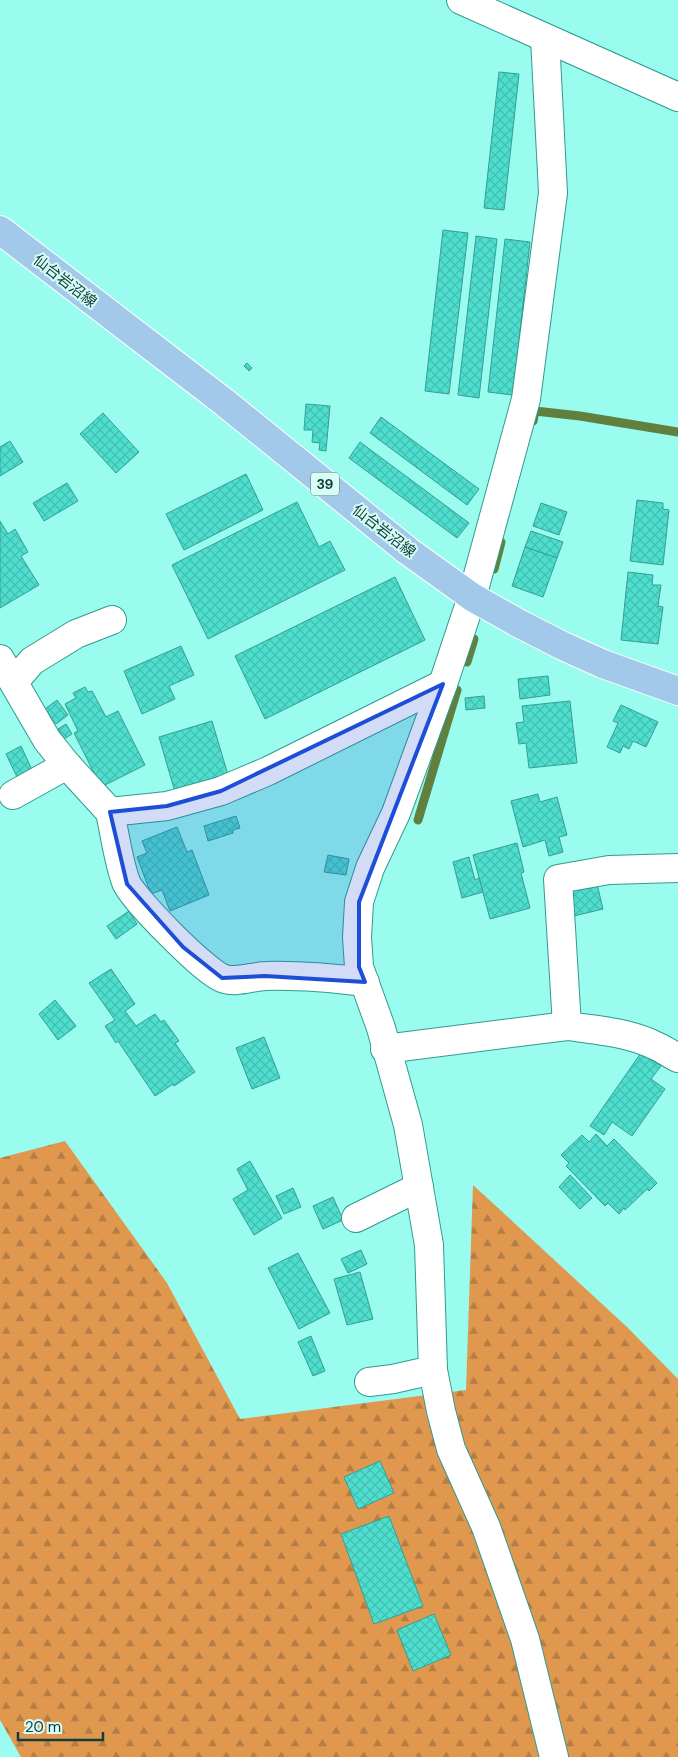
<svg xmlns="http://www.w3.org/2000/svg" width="678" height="1757" viewBox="0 0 678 1757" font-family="'DM Sans','Noto Sans JP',sans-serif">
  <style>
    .forest { fill: url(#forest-firs) }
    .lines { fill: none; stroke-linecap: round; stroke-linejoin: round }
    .stream { stroke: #5f803e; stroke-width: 9 }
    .building { fill: url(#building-cross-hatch); stroke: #359e92 }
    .minor-casing { stroke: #319a8e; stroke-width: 30 }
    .major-casing { stroke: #fff; stroke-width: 30 }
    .minor { stroke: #fff; stroke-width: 28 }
    .major { stroke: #a2c9e9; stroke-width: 28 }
    .marked { fill: #1d4ed8; fill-opacity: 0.2; stroke: #1d4ed8; stroke-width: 4; stroke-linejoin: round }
    .labels { text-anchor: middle; stroke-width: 4; stroke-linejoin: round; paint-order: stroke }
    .shield { fill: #d8fdf7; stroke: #4d7771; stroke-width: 1 }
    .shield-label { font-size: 14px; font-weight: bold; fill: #123d38 }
    .street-label { font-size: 15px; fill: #123d38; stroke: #d8fdf7 }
  </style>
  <defs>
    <pattern id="forest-firs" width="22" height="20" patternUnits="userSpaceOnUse" patternTransform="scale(1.25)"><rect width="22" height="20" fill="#e0984f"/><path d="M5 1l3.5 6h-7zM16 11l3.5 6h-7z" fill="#b47d43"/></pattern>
    <pattern id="building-cross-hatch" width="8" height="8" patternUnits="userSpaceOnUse" patternTransform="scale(1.25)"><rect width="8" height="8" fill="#4edece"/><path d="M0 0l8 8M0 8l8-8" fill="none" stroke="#43bfb2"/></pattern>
  </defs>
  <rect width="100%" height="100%" fill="#99fcee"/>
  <!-- forest -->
  <path class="forest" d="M65,1141L167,1283L240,1419L466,1390L473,1185L627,1327L678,1379V1757H21L0,1720V1158Z"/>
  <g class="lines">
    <!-- stream -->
    <g class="stream">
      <path d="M533,421L535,411L580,416L678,432"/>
      <path d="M494,569L501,542"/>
      <path d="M467,662L474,639"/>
      <path d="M418,820L457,690"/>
    </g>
  </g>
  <!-- building -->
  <g class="building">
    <path d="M499,72L519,74L504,210L484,208Z"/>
    <path d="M443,230L468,233L449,394L425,391Z"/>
    <path d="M476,236L497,239L479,398L458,395Z"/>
    <path d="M505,239L530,242L513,395L488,392Z"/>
    <path d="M247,363L252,368L249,371L244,366Z"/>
    <path d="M306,404L330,406L326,451L319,450L320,443L312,442L313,430H304Z"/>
    <path d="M103,413L139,452L116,473L80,434Z"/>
    <path d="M381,417L479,489L467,505L370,433Z"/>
    <path d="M10,441L23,462L0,476V447Z"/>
    <path d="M360,442L469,523L457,538L349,458Z"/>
    <path d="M246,474L263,510L184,550L166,514Z"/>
    <path d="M67,483L78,501L44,521L33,503Z"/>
    <path d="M637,500L663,503V509L669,510L663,565L630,561Z"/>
    <path d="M297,502L319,547L330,541L345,570L208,639L172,565Z"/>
    <path d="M541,503L567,512L559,535L533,526Z"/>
    <path d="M0,521L8,534L15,529L28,552L21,556L39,585L0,608Z"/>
    <path d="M531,531L563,542L557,558L525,547Z"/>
    <path d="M525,547L557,558L543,597L512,586Z"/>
    <path d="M628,572L653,575L652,585H661L658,606L663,607L658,644L621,640Z"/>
    <path d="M395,577L425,640L265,719L235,656Z"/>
    <path d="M181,646L194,675L169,686L175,699L142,714L124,671Z"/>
    <path d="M548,676L550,695L520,699L518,679Z"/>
    <path d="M85,687L88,692L92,691L106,717L118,711L145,765L101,787L74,733L78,731L65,704L76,698L73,693Z"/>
    <path d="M484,696L485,708L466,710L465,698Z"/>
    <path d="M57,700L68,715L56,724L45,709Z"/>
    <path d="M570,701L577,763L529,768L526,743L519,744L516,723L524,722L522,706Z"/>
    <path d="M621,705L658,722L646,747L633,741L629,749L623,746L620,753L607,747L618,723L613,721Z"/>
    <path d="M212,721L228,775L175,792L159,737Z"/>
    <path d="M66,724L72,734L64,739L58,729Z"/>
    <path d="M21,746L33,772L18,779L6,754Z"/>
    <path d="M538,794L540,802L557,797L567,835L559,837L563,852L549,856L545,840L523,847L511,801Z"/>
    <path d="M236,816L240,828L233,830V833L208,841L204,826Z"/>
    <path d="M177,827L187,852L192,850L209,895L170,911L162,890L151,894L137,857L147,853L142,841Z"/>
    <path d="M517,843L524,872L521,873L530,908L490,919L473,855Z"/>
    <path d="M328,855L349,859L346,875L324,872Z"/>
    <path d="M469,857L475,880L479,878L483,892L462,898L453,862Z"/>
    <path d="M597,884L603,909L574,916L568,890Z"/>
    <path d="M129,911L137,924L116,939L107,926Z"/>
    <path d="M111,969L135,1004L125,1011L136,1026L155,1014L161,1022L164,1020L179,1041L175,1043L195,1072L174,1086L173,1084L155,1096L118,1041L116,1043L105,1026L115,1020L89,983Z"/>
    <path d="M55,1000L76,1026L58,1040L39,1014Z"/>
    <path d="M264,1037L280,1078L252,1089L236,1048Z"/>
    <path d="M641,1053L661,1066L651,1079L665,1089L632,1136L612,1122L604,1135L590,1126Z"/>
    <path d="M596,1134L607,1146L614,1139L657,1183L649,1191L647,1189L625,1210L624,1208L619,1214L608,1203L605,1206L566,1166L569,1163L561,1155L582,1135L589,1142Z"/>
    <path d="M250,1161L282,1218L254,1235L233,1199L248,1190L237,1169Z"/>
    <path d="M570,1175L592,1198L580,1209L559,1187Z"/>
    <path d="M293,1188L301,1207L284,1214L276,1196Z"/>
    <path d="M333,1197L343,1220L323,1229L313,1206Z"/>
    <path d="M361,1250L367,1264L348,1273L341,1259Z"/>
    <path d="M298,1253L330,1313L299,1329L268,1268Z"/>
    <path d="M360,1272L373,1319L347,1325L334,1279Z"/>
    <path d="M311,1336L325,1371L313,1376L298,1342Z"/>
    <path d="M380,1461L394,1493L358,1509L344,1477Z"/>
    <path d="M389,1516L423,1606L374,1624L341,1534Z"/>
    <path d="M434,1614L451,1655L413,1671L397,1630Z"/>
  </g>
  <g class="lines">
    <defs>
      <g id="minor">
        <path d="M461,0L678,97"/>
        <path d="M545,38L553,193L526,399L472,597L443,684L396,813L370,868L359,902L357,937L359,967L381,1028L408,1125L429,1245L433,1370L441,1411L451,1449L486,1527L525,1639L554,1757"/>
        <path d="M0,659L47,740L67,765L110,812L167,806L221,791L268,771L443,684"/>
        <path d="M14,682L32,661L76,634L112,620"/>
        <path d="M13,795L67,765"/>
        <path d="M110,812C115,835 118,860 126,882C132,898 205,972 222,978C236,984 252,976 266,976C299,975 332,978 365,982"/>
        <path d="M567,1026C596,1030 627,1032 654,1045C662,1048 670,1054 678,1058"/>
        <path d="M385,1049L567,1026L558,879L609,870L678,868"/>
        <path d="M356,1218L419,1187"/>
        <path d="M369,1382L393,1379L433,1370"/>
      </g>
      <path id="major" d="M0,230L224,402L408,551L472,597L518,623L563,646L603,664L678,691"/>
    </defs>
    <!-- minor casing -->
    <use href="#minor" class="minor-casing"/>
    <!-- major casing -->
    <use href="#major" class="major-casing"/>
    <!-- minor -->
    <use href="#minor" class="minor"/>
    <!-- major -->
    <use href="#major" class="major"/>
  </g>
  <!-- marked area -->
  <path class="marked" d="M443,684L359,902V967L365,982L265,976L222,978L183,947L127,884L110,812L167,806L221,791Z"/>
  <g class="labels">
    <!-- shield labels -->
    <rect class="shield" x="311" y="472.5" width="28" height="23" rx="4"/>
    <g class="shield-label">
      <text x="325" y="489">39</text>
    </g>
    <!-- street labels -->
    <g class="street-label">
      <text transform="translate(65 281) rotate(38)" y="5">仙台岩沼線</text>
      <text transform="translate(384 531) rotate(38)" y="5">仙台岩沼線</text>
    </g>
  </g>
  <!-- scale -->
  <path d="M18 1732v8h85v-8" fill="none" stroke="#123d38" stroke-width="2.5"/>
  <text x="25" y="1732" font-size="15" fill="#123d38" stroke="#d8fdf7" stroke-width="4" paint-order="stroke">20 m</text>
</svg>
